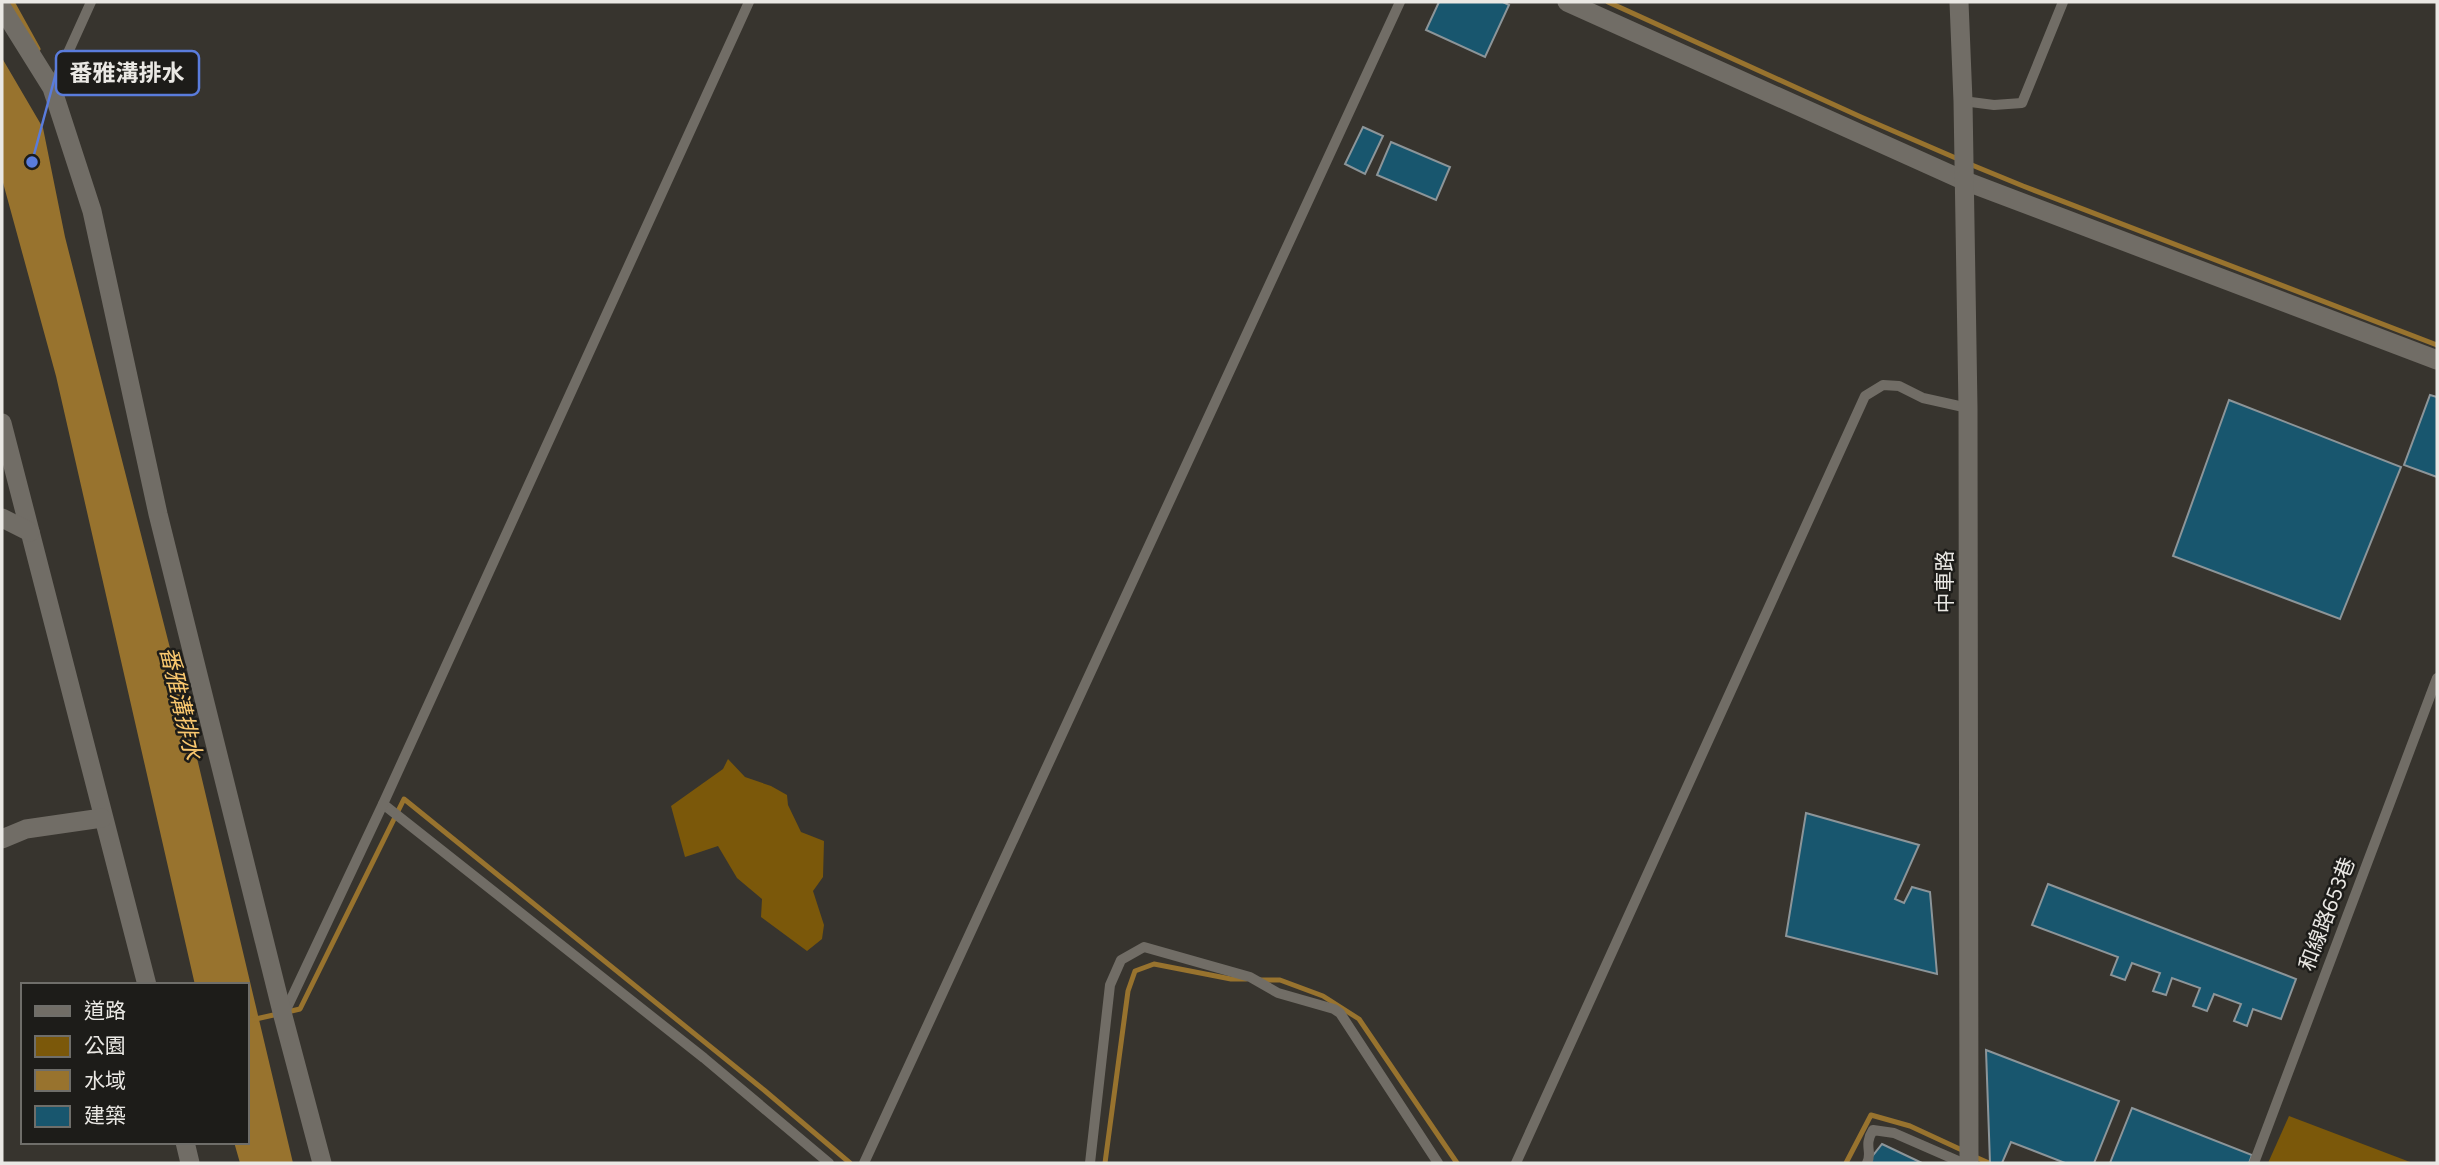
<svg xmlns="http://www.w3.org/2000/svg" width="2439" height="1165" viewBox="0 0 2439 1165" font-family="Figtree,'Noto Sans TC',sans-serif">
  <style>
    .green { fill: #7b580a }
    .water { fill: #98732e }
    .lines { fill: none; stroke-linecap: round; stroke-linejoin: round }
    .stream { stroke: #98732e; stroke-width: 5 }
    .building { fill: #18566e; stroke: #8c9599; stroke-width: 2 }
    .service { stroke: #716d66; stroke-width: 10 }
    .minor { stroke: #716d66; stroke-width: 19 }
    .tertiary { stroke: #716d66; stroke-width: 19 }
    .labels { text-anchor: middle; stroke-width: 5; stroke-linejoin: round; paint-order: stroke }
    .street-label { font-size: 21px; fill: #eae8e4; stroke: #1d1c19 }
    .water-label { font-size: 23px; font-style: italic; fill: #fac86f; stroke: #1d1c19 }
    .leader { fill: none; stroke: #5a7cdc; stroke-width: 2.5 }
    .callout-dot { fill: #5a7cdc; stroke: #1d1c19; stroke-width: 2.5 }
    .callout { fill: #1d1c19; stroke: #5a7cdc; stroke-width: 2.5 }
    .callout-label { font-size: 23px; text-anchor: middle; font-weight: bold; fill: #eae8e4 }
  </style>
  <rect width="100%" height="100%" fill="#37342e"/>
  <!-- green -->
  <g class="green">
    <path d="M728,759L745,777L771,786L787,795L788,805L801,832L824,841L823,877L813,891L824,925L822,939L807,951L761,917L762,899L737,878L718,846L685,857L671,806L723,769Z"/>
    <path d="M2289,1116L2410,1162V1163H2268Z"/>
  </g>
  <!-- water -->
  <path class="water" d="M2,58L43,128L65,237L183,699L293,1163H240L234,1142H247V985H195L56,376L2,179Z"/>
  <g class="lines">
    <!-- stream -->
    <g class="stream">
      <path d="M12,2L38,49"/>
      <path d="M1608,2L1861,117L1958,159"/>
      <path d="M1967,163L2023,186L2437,345"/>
      <path d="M1259,980H1280L1323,996L1359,1019L1457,1163"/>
      <path d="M287,1012L300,1009L404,799L764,1090L850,1163"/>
      <path d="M247,1021L278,1014"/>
      <path d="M1973,1156L1989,1163"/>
      <path d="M1105,1163L1128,991L1135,971L1154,964L1231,979H1246"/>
      <path d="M1846,1163L1871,1115L1910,1126L1964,1151"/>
    </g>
  </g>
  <!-- building -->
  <g class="building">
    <path d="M1439,2H1503L1509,5L1485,57L1426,30Z"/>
    <path d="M1363,127L1383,136L1365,174L1345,164Z"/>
    <path d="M1391,142L1450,167L1436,200L1377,175Z"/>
    <path d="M2430,395L2437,397V477L2404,465Z"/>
    <path d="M2229,400L2401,467L2340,619L2173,556Z"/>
    <path d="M1806,813L1919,845L1895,899L1904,903L1912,887L1930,892L1937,974L1786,936Z"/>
    <path d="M2048,884L2296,979L2281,1019L2253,1009L2247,1026L2234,1021L2241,1004L2214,994L2207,1011L2193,1006L2200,988L2172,978L2166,995L2153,991L2160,973L2132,963L2125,980L2111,975L2118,957L2032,925Z"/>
    <path d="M1986,1050L2119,1101L2094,1163H2065L2011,1142L2002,1163H1990Z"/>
    <path d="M2132,1108L2252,1155L2249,1163H2110Z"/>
    <path d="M1882,1144L1922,1163H1867Z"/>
  </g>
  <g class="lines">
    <!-- service -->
    <g class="service">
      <path d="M52,88L91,2"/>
      <path d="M1963,101L1994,105L2022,103L2063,2"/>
      <path d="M383,804L704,1058L829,1163"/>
      <path d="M284,1014L383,804L749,2"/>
      <path d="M864,1163L1400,2"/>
      <path d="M1090,1163L1110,985L1121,960L1144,947L1250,977L1278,993L1334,1009L1340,1013L1438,1163"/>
      <path d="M1516,1163L1865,396L1883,385L1899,386L1923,398L1968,408"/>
      <path d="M1867,1163C1873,1152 1863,1146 1873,1130L1894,1133L1963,1163"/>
      <path d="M2254,1163L2437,678"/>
    </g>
    <!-- minor -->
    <g class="minor">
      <path d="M1567,2L1965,181L2437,360"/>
      <path d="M2,8L52,88L92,211L158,514L283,1016L322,1163"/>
      <path d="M2,423L147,985"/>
      <path d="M2,518L30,532"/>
      <path d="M2,839L26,829L102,818"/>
      <path d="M185,1142L190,1163"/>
    </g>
    <!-- tertiary -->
    <path class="tertiary" d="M1959,2L1963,101L1968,408L1969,1163"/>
  </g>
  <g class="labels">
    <!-- street labels -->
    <g class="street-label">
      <text transform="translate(1945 582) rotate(-90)" y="7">中車路</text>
      <text transform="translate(2327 914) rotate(-69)" y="7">和線路653巷</text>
    </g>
    <!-- water labels -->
    <g class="water-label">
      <text transform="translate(181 703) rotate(77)" y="8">番雅溝排水</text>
    </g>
  </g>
  <!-- callouts -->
  <path class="leader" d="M32 162L56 73"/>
  <circle class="callout-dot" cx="32" cy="162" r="7"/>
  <rect class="callout" x="56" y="51" width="143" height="44" rx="7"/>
  <g class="callout-label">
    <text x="127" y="81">番雅溝排水</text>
  </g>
  <!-- border -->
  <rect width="2439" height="1165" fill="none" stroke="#eae8e4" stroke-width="7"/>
  <!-- legend -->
  <rect x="21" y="983" width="228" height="161" fill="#1d1c19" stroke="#6f6e6a" stroke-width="2"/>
  <rect x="35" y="1006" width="35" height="10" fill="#716d66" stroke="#6f6e6a" stroke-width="2"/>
  <text x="84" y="1018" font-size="21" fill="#eae8e4">道路</text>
  <rect x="35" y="1036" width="35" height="21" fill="#7b580a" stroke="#6f6e6a" stroke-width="2"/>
  <text x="84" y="1053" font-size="21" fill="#eae8e4">公園</text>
  <rect x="35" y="1070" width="35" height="21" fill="#98732e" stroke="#6f6e6a" stroke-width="2"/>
  <text x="84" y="1088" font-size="21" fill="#eae8e4">水域</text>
  <rect x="35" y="1106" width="35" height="21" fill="#18566e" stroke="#6f6e6a" stroke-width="2"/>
  <text x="84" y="1123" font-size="21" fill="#eae8e4">建築</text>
</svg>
